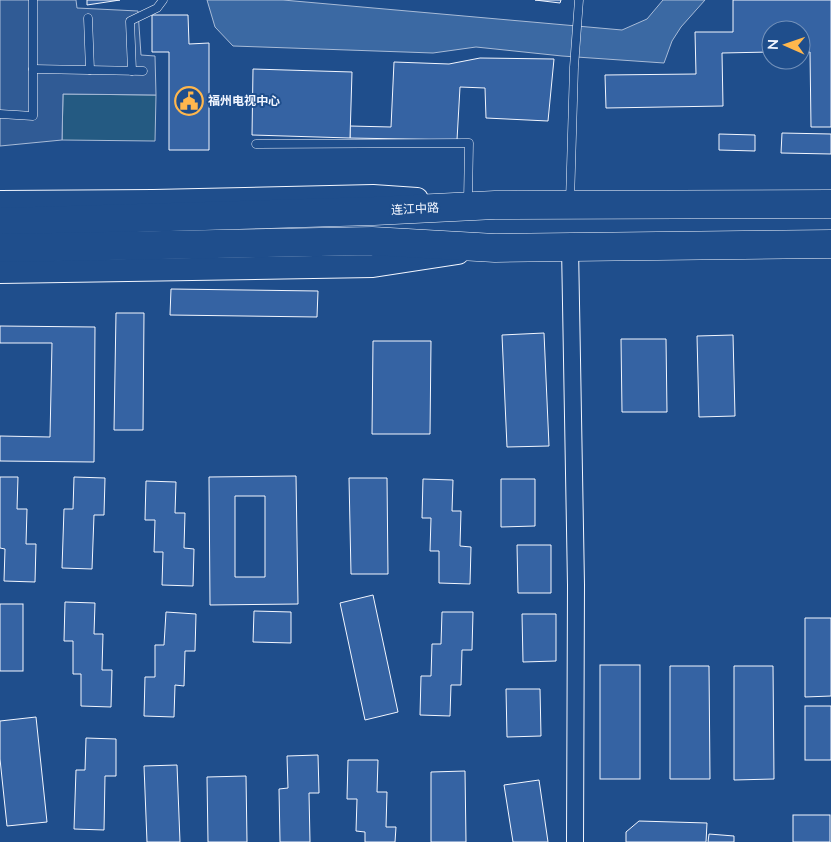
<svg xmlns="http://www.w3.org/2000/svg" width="831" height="842" viewBox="0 0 831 842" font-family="Lato,'Noto Sans SC',sans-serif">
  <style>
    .green { fill: #245a82; stroke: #a8bbd7 }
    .parking { fill: #305b95; stroke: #a8bbd7 }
    .water { fill: #3b69a3; stroke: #a8bbd7 }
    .building { fill: #3563a3; stroke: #f2f6ff; fill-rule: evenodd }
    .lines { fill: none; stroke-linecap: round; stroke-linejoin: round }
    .lane-casing { stroke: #f2f6ff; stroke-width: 9 }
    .street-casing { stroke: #f2f6ff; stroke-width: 18 }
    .secondary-casing { stroke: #f2f6ff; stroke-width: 24 }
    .highway-casing { stroke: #f2f6ff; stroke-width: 29 }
    .lane { stroke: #1f4e8c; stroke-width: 8 }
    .street { stroke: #1f4e8c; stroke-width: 16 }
    .secondary { stroke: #1f4e8c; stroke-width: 22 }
    .highway { stroke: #1f4e8c; stroke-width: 28 }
    .labels { text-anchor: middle; stroke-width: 4; stroke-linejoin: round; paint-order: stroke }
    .poi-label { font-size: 12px; font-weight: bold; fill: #f2f6ff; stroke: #1f4e8c; text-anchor: start }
    .street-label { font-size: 12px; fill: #f2f6ff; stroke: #1f4e8c }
  </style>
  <rect width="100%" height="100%" fill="#1f4e8c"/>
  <!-- green -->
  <path class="green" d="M63,94L156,95L155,141L62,140Z"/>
  <!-- parking -->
  <path class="parking" d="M0,0H76L77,8L138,11L141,55L155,56L156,95L63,94L62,140L0,146Z"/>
  <!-- water -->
  <path class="water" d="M207,0H283L622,30L647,19L663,0H705L681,27L672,41L664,63L562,56L476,47L433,53L233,46L215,27Z"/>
  <!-- building -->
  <g class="building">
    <path d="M87,0H120L87,5Z"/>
    <path d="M535,0H561L560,3Z"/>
    <path d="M733,0H831V127H811L810,52H801V30H771V52L722,53L723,106L606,108L605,75L696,74L695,32H733Z"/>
    <path d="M152,15H188L189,44L209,43V150H169V52H152Z"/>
    <path d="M480,58L554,59L548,121L486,118L485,88L460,87L457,140L350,138V126L391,127L394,62L449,64Z"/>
    <path d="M253,69L352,72L350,138L252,135Z"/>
    <path d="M782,133L831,134V154L781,153Z"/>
    <path d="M719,134L755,135V151L719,150Z"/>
    <path d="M171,289L318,291L317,317L170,315Z"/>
    <path d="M116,313H144L143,430H114Z"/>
    <path d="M0,326L95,327L94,462L0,461V436L50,437L52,343H0Z"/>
    <path d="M544,333L549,446L507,447L502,335Z"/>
    <path d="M733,335L735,416L699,417L697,336Z"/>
    <path d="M621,339H666L667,412H622Z"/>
    <path d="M373,341H431L430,434H372Z"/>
    <path d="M296,476L298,604L210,605L209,477ZM235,496H265V577H235Z"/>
    <path d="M0,477H18L17,509H27L26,544H36L35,582L4,581L5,549L0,548Z"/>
    <path d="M74,477L105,478L104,515H94L92,569L62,568L64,509H73Z"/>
    <path d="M349,478H387L388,574H351Z"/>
    <path d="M423,479L453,480L452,511H461L460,546L471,547L470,584L439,583V551H430L431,518H422Z"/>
    <path d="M501,479H535V526L501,527Z"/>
    <path d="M146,481L176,482L175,513H185L184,548L194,549L193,586L162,585L163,552H154L155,520H145Z"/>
    <path d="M517,545H551V593H518Z"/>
    <path d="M373,595L398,712L365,720L340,603Z"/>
    <path d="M65,602L95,603L94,634H103L102,670H112L111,707L81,706V674H73V641H64Z"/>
    <rect x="0" y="604" width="23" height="67"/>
    <path d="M254,611L291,612V643L253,642Z"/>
    <path d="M166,612L196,614L195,651H185L184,686L175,685L174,717L144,716L145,677H155V645H164Z"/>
    <path d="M442,612H473L472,650H462L461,685H451L450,716L420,715L421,676H431L432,644H441Z"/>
    <path d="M522,614H556V661L523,662Z"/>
    <path d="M805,618H831V696L805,697Z"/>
    <rect x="600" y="665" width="40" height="114"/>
    <path d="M670,666H709L710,779H670Z"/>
    <path d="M734,666H773L774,779L734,780Z"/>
    <path d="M506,689H540L541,736L507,737Z"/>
    <rect x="805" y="706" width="26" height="54"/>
    <path d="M36,717L47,822L7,826L0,759V721Z"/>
    <path d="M86,738L116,739V776H105L104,830L74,829L76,770H85Z"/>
    <path d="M318,755L319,793H309L310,842H280L279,789L288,788L287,756Z"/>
    <path d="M348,760H378L377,792H387L386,827H396L395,842H365V832L356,831L357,799H347Z"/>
    <path d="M177,765L180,842H147L144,766Z"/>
    <path d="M465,771L466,842H431V772Z"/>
    <path d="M246,776L247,842H208L207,777Z"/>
    <path d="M539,780L548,842H513L504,785Z"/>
    <rect x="793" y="815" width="37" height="27"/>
    <path d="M639,821L707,823L706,842H626V832Z"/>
    <path d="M709,834L734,836V842H708Z"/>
  </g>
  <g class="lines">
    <defs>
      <g id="lane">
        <path d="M88,18L90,70"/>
        <path d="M33,69L143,71"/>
        <path d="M132,71L130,21L157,8L163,0"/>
        <path d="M0,114L33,116V0"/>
        <path d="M256,144L469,143L468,201"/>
        <path d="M570,201L574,67L579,0"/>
      </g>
      <path id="street" d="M570,247L576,585L575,842"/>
      <g id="secondary">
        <path d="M0,202L153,201L373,196L417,199"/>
        <path d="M0,272L373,266L458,253"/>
      </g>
      <g id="highway">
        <path d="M0,222L374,211L495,205L831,204"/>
        <path d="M0,248L372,241L495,248L831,244"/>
      </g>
    </defs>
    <!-- lane casing -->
    <use href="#lane" class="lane-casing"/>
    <!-- street casing -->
    <use href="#street" class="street-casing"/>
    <!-- secondary casing -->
    <use href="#secondary" class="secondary-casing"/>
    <!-- highway casing -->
    <use href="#highway" class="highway-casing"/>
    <!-- lane -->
    <use href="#lane" class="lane"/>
    <!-- street -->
    <use href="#street" class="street"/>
    <!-- secondary -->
    <use href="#secondary" class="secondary"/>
    <!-- highway -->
    <use href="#highway" class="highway"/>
  </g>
  <!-- icons -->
  <defs>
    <symbol id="civic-ring" viewBox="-11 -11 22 22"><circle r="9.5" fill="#1f4e8c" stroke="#ffb74d" stroke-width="1.5"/><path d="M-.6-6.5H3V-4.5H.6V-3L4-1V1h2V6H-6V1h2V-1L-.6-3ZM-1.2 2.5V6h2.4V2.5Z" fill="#ffb74d"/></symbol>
  </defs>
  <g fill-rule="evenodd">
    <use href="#civic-ring" x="173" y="85" width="32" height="32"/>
  </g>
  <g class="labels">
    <!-- poi labels -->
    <g class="poi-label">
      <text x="208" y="105">福州电视中心</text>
    </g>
    <!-- street labels -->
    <g class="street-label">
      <text transform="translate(415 209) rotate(-3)" y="4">连江中路</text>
    </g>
  </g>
  <!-- north arrow -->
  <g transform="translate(786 45) rotate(272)"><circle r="24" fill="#1f4e8c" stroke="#7391ba"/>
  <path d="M0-4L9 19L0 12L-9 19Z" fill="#ffb74d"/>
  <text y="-8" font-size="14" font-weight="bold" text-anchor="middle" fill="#f2f6ff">N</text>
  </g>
</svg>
